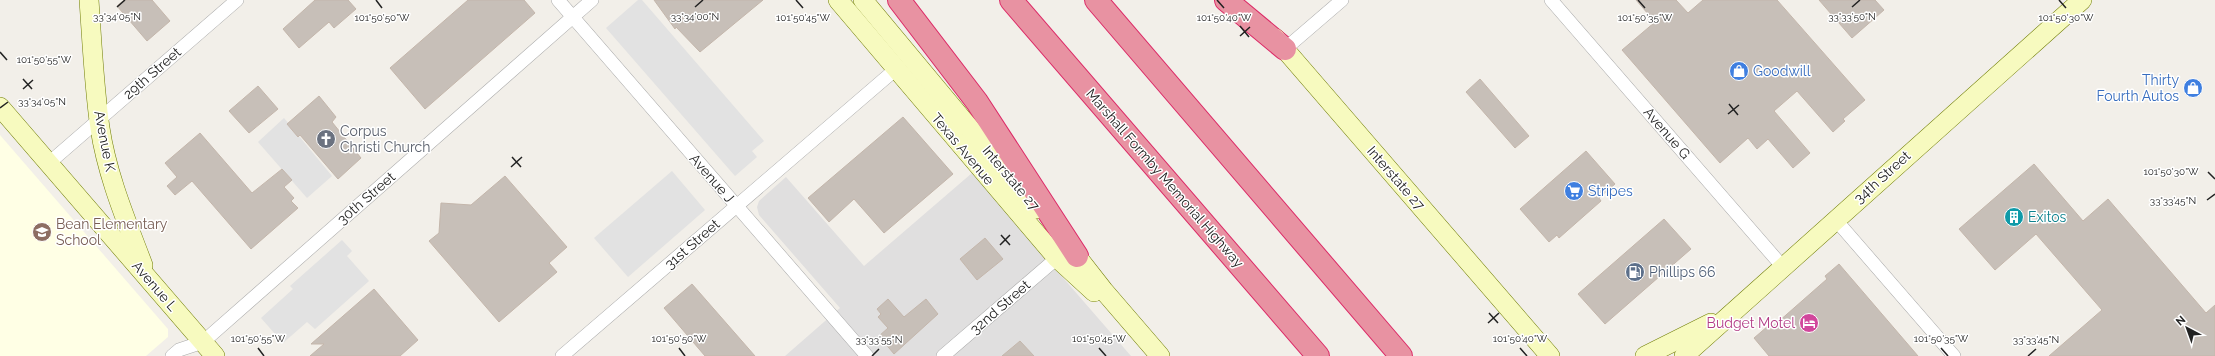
<svg xmlns="http://www.w3.org/2000/svg" width="2215" height="356" viewBox="0 0 2215 356" font-family="Raleway,sans-serif">
  <style>
    .residential { fill: #e0dfdf }
    .education { fill: #ffffe5 }
    .parking { fill: #e2e2e2 }
    .building { fill: #c7bfb8; stroke: #c4b6ab }
    .lines { fill: none; stroke-linecap: round; stroke-linejoin: round }
    .street-casing { stroke: #a9a9a9; stroke-width: 14 }
    .secondary-casing { stroke: #707d05; stroke-width: 20 }
    .highway-casing { stroke: #dc2a67; stroke-width: 24 }
    .street { stroke: #fff; stroke-width: 13 }
    .secondary { stroke: #f7fabf; stroke-width: 19 }
    .highway { stroke: #e892a2; stroke-width: 22 }
    .ticks { fill: none; stroke: #222; stroke-width: 1.5 }
    .labels { text-anchor: middle; stroke-width: 3; stroke-linejoin: round; paint-order: stroke }
    .shop-label { font-size: 14px; fill: #366cbe; stroke: #fff; text-anchor: start }
    .street-label { font-size: 14px; fill: #222; stroke: #fff }
    .worship-label { font-size: 14px; fill: #5b616d; stroke: #fff; text-anchor: start }
    .culture-label { font-size: 14px; fill: #0d838f; stroke: #fff; text-anchor: start }
    .education-label { font-size: 14px; fill: #785e54; stroke: #fff; text-anchor: start }
    .service-label { font-size: 14px; fill: #4e5e75; stroke: #fff; text-anchor: start }
    .hotel-label { font-size: 14px; fill: #b23c85; stroke: #fff; text-anchor: end }
    .ticks-label { font-size: 10px; text-anchor: middle; fill: #222; stroke: #fff; stroke-width: 3; stroke-linejoin: round; paint-order: stroke }
  </style>
  <rect width="100%" height="100%" fill="#f2efe9"/>
  <!-- residential -->
  <path class="residential" d="M972,173L1131,356H785L840,308L759,215L757,207L759,201L786,177L864,266Z"/>
  <!-- education -->
  <path class="education" d="M0,135L168,329V337L146,356H0Z"/>
  <!-- parking -->
  <g class="parking">
    <path d="M638,0H642L764,141L752,151L757,157L735,176L606,28Z"/>
    <path d="M284,118L332,176L307,198L258,142Z"/>
    <path d="M672,171L705,210L628,277L594,238Z"/>
    <path d="M342,240L352,251L347,256L369,281L315,329L307,322L283,343L261,318L293,289L290,286Z"/>
  </g>
  <!-- building -->
  <g class="building">
    <path d="M124,0H152L170,21L147,41L117,6Z"/>
    <path d="M315,0H348L356,9L334,28L329,22L299,48L283,29Z"/>
    <path d="M468,0H524L535,13L425,109L390,68Z"/>
    <path d="M654,0H763L700,52L676,27L675,29Z"/>
    <path d="M1636,0H1676L1688,13L1703,0H1777L1865,100L1843,119L1845,121L1833,132L1797,91L1774,111L1810,153L1793,168L1768,139L1757,149L1748,138L1720,163L1622,50L1655,22Z"/>
    <path d="M1819,0H1875L1884,10L1852,38Z"/>
    <path d="M1480,79L1529,136L1515,148L1466,92Z"/>
    <path d="M258,86L278,109L249,133L229,111Z"/>
    <path d="M319,96L336,117L332,122L361,158L338,179L300,135L298,137L287,124Z"/>
    <path d="M903,117L953,174L884,233L854,199L829,222L808,198Z"/>
    <path d="M200,133L252,193L282,169L292,180L284,187L294,198L291,201L298,208L251,249L192,181L175,195L167,186L177,177L165,163Z"/>
    <path d="M1586,151L1615,184L1599,198L1601,201L1559,238L1557,235L1549,242L1520,209Z"/>
    <path d="M2034,164L2083,221L2108,199L2206,313L2215,305V356H2049L2102,310L2036,234L1995,270L1959,229Z"/>
    <path d="M505,176L567,247L549,263L557,272L499,322L429,241L439,233L441,203L471,205Z"/>
    <path d="M1664,219L1691,249L1605,324L1578,294Z"/>
    <path d="M985,238L1003,259L977,280L960,259Z"/>
    <path d="M1839,264L1918,356H1769L1754,338L1768,326L1770,329L1827,279L1825,276Z"/>
    <path d="M692,284L755,356H705L664,308Z"/>
    <path d="M374,289L418,340L400,356H310L324,344H311Z"/>
    <path d="M888,299L904,317L926,299L938,314L894,354L879,336L888,328L878,317L881,314L877,309Z"/>
    <path d="M1020,341L1034,356H1002Z"/>
  </g>
  <g class="lines">
    <defs>
      <g id="street">
        <path d="M558,0L867,356"/>
        <path d="M1551,0L1782,266"/>
        <path d="M1285,49L1342,0"/>
        <path d="M49,163L237,0"/>
        <path d="M1835,219L1954,356"/>
        <path d="M172,356L179,350L203,342L592,0"/>
        <path d="M562,356L896,69"/>
        <path d="M943,356L1057,258"/>
      </g>
      <g id="secondary">
        <path d="M89,0C92,42 94,86 100,128C107,175 126,220 143,265"/>
        <path d="M838,0L1057,258L1094,292"/>
        <path d="M863,0L1037,209"/>
        <path d="M1275,38L1550,356"/>
        <path d="M0,107L215,356"/>
        <path d="M1068,245L1104,291L1160,356"/>
        <path d="M1645,356L1711,323"/>
        <path d="M1684,356L2082,0"/>
      </g>
      <g id="highway">
        <path d="M899,0L977,102L1077,256"/>
        <path d="M1011,0L1318,356"/>
        <path d="M1096,0L1401,356"/>
        <path d="M1226,0L1285,49"/>
      </g>
    </defs>
    <!-- street casing -->
    <use href="#street" class="street-casing"/>
    <!-- secondary casing -->
    <use href="#secondary" class="secondary-casing"/>
    <!-- highway casing -->
    <use href="#highway" class="highway-casing"/>
    <!-- street -->
    <use href="#street" class="street"/>
    <!-- secondary -->
    <use href="#secondary" class="secondary"/>
    <!-- highway -->
    <use href="#highway" class="highway"/>
  </g>
  <!-- ticks -->
  <path class="ticks" d="M376,0L382,8M796,0L803,8M1217,0L1224,8M1638,0L1645,8M2059,0L2066,8M117,7L125,0M695,7L703,0M1852,7L1860,0M1240,26L1249,37M1240,36L1250,27M0,52L7,60M23,79L32,89M23,89L33,80M1729,104L1738,115M0,108L8,102M1728,114L1739,105M512,157L521,167M511,167L522,157M2208,172L2215,179M2207,200L2215,194M1001,235L1010,245M1000,245L1010,235M1489,313L1498,323M1488,323L1499,313M258,348L264,356M679,348L685,356M1099,348L1106,356M1520,348L1527,356M1941,348L1948,356M872,356L879,349M2028,356L2036,349"/>
  <!-- icons -->
  <defs>
    <symbol id="shop-disc" viewBox="-11 -11 22 22"><circle r="9.5" fill="#3f7fe0" stroke="#fff"/><path d="M-5-2.5h2.3a2.7 3.5 0 0 1 5.4 0H5L5.5 6h-11ZM-1.5-2.5h3a1.5 2.3 0 0 0-3 0Z" fill="#fff"/></symbol>
    <symbol id="church-disc" viewBox="-11 -11 22 22"><circle r="9.5" fill="#6b7280" stroke="#fff"/><path d="M-1.2-6h2.4v3.5h3.3v2.4h-3.3V6h-2.4V-.1h-3.3v-2.4h3.3Z" fill="#fff"/></symbol>
    <symbol id="supermarket-disc" viewBox="-11 -11 22 22"><circle r="9.5" fill="#3f7fe0" stroke="#fff"/><path d="M-6-5.5h2.5l.6 2H6L4.5 2H-2.5L-4.4-4H-6ZM-1.5 3.2a1.3 1.3 0 1 0 .1 0ZM3 3.2a1.3 1.3 0 1 0 .1 0Z" fill="#fff"/></symbol>
    <symbol id="building-disc" viewBox="-11 -11 22 22"><circle r="9.5" fill="#0f9aa8" stroke="#fff"/><path d="M-4-6H4V6H1V3H-1V6H-4ZM-2.5-4.3h1.7v1.8h-1.7ZM.8-4.3h1.7v1.8H.8ZM-2.5-1h1.7V.8h-1.7ZM.8-1h1.7V.8H.8Z" fill="#fff"/></symbol>
    <symbol id="school-disc" viewBox="-11 -11 22 22"><circle r="9.5" fill="#8d6e63" stroke="#fff"/><path d="M0-5L7-2L0 1L-7-2ZM-4 1L0 2.5L4 1V4Q0 6-4 4Z" fill="#fff"/></symbol>
    <symbol id="fuel-disc" viewBox="-11 -11 22 22"><circle r="9.5" fill="#5c6f8a" stroke="#fff"/><path d="M-5.5-6h7V0h2V4h1.3V-2.5L3-4.5l.8-.8L6-3V5H2.5V1h-1V6h-7ZM-4.2-4.7v3.2H.2V-4.7Z" fill="#fff"/></symbol>
    <symbol id="hotel-disc" viewBox="-11 -11 22 22"><circle r="9.5" fill="#d1479c" stroke="#fff"/><path d="M-6-4.5h1.5V1H6V5H4.5V3h-9V5H-6ZM-4 0a1.8 1.8 0 1 1 3.6 0ZM.5 0V-2.5h3Q6-2.5 6 0Z" fill="#fff"/></symbol>
  </defs>
  <g fill-rule="evenodd">
    <use href="#shop-disc" x="1728" y="60" width="22" height="22"/>
    <use href="#shop-disc" x="2182" y="77" width="22" height="22"/>
    <use href="#church-disc" x="315" y="128" width="22" height="22"/>
    <use href="#supermarket-disc" x="1563" y="180" width="22" height="22"/>
    <use href="#building-disc" x="2003" y="206" width="22" height="22"/>
    <use href="#school-disc" x="31" y="221" width="22" height="22"/>
    <use href="#fuel-disc" x="1624" y="261" width="22" height="22"/>
    <use href="#hotel-disc" x="1798" y="312" width="22" height="22"/>
  </g>
  <g class="labels">
    <!-- shop labels -->
    <g class="shop-label">
      <text x="1753" y="76">Goodwill</text>
      <text x="2179" y="85" text-anchor="end">Thirty<tspan x="2179" dy="16">Fourth Autos</tspan></text>
      <text x="1588" y="196">Stripes</text>
    </g>
    <!-- street labels -->
    <g class="street-label">
      <text transform="translate(152 73) rotate(-41)" y="5">29th Street</text>
      <text transform="translate(1667 133) rotate(49)" y="5">Avenue G</text>
      <text transform="translate(105 141) rotate(79)" y="5">Avenue K</text>
      <text transform="translate(963 149) rotate(50)" y="5">Texas Avenue</text>
      <text transform="translate(1882 177) rotate(-42)" y="5">34th Street</text>
      <text transform="translate(712 178) rotate(49)" y="5">Avenue J</text>
      <text transform="translate(1011 178) rotate(50)" y="5">Interstate 27</text>
      <text transform="translate(1165 178) rotate(49)" y="5">Marshall Formby Memorial Highway</text>
      <text transform="translate(1396 178) rotate(49)" y="5">Interstate 27</text>
      <text transform="translate(366 198) rotate(-41)" y="5">30th Street</text>
      <text transform="translate(692 244) rotate(-41)" y="5">31st Street</text>
      <text transform="translate(155 286) rotate(49)" y="5">Avenue L</text>
      <text transform="translate(1000 307) rotate(-41)" y="5">32nd Street</text>
    </g>
    <!-- worship labels -->
    <g class="worship-label">
      <text x="340" y="136">Corpus<tspan x="340" dy="16">Christi Church</tspan></text>
    </g>
    <!-- culture labels -->
    <g class="culture-label">
      <text x="2028" y="222">Exitos</text>
    </g>
    <!-- education labels -->
    <g class="education-label">
      <text x="56" y="229">Bean Elementary<tspan x="56" dy="16">School</tspan></text>
    </g>
    <!-- service labels -->
    <g class="service-label">
      <text x="1649" y="277">Phillips 66</text>
    </g>
    <!-- hotel labels -->
    <g class="hotel-label">
      <text x="1795" y="328">Budget Motel</text>
    </g>
  </g>
  <g class="ticks-label">
    <text x="117" y="20">33°34'05"N</text>
    <text x="695" y="20">33°34'00"N</text>
    <text x="1852" y="20">33°33'50"N</text>
    <text x="382" y="21">101°50'50"W</text>
    <text x="803" y="21">101°50'45"W</text>
    <text x="1224" y="21">101°50'40"W</text>
    <text x="1645" y="21">101°50'35"W</text>
    <text x="2066" y="21">101°50'30"W</text>
    <text x="44" y="63">101°50'55"W</text>
    <text x="42" y="105">33°34'05"N</text>
    <text x="2171" y="175">101°50'30"W</text>
    <text x="2173" y="204">33°33'45"N</text>
    <text x="258" y="342">101°50'55"W</text>
    <text x="679" y="342">101°50'50"W</text>
    <text x="1099" y="342">101°50'45"W</text>
    <text x="1520" y="342">101°50'40"W</text>
    <text x="1941" y="342">101°50'35"W</text>
    <text x="879" y="343">33°33'55"N</text>
    <text x="2036" y="343">33°33'45"N</text>
  </g>
  <!-- north arrow -->
  <g transform="translate(2187 328) rotate(319)" stroke="#ffffff" stroke-width="3" paint-order="stroke">
  <path d="M0-3L7 15L0 10L-7 15Z" fill="#222222"/>
  <text y="-6" font-size="11" font-weight="bold" text-anchor="middle" fill="#222222">N</text>
  </g>
</svg>
